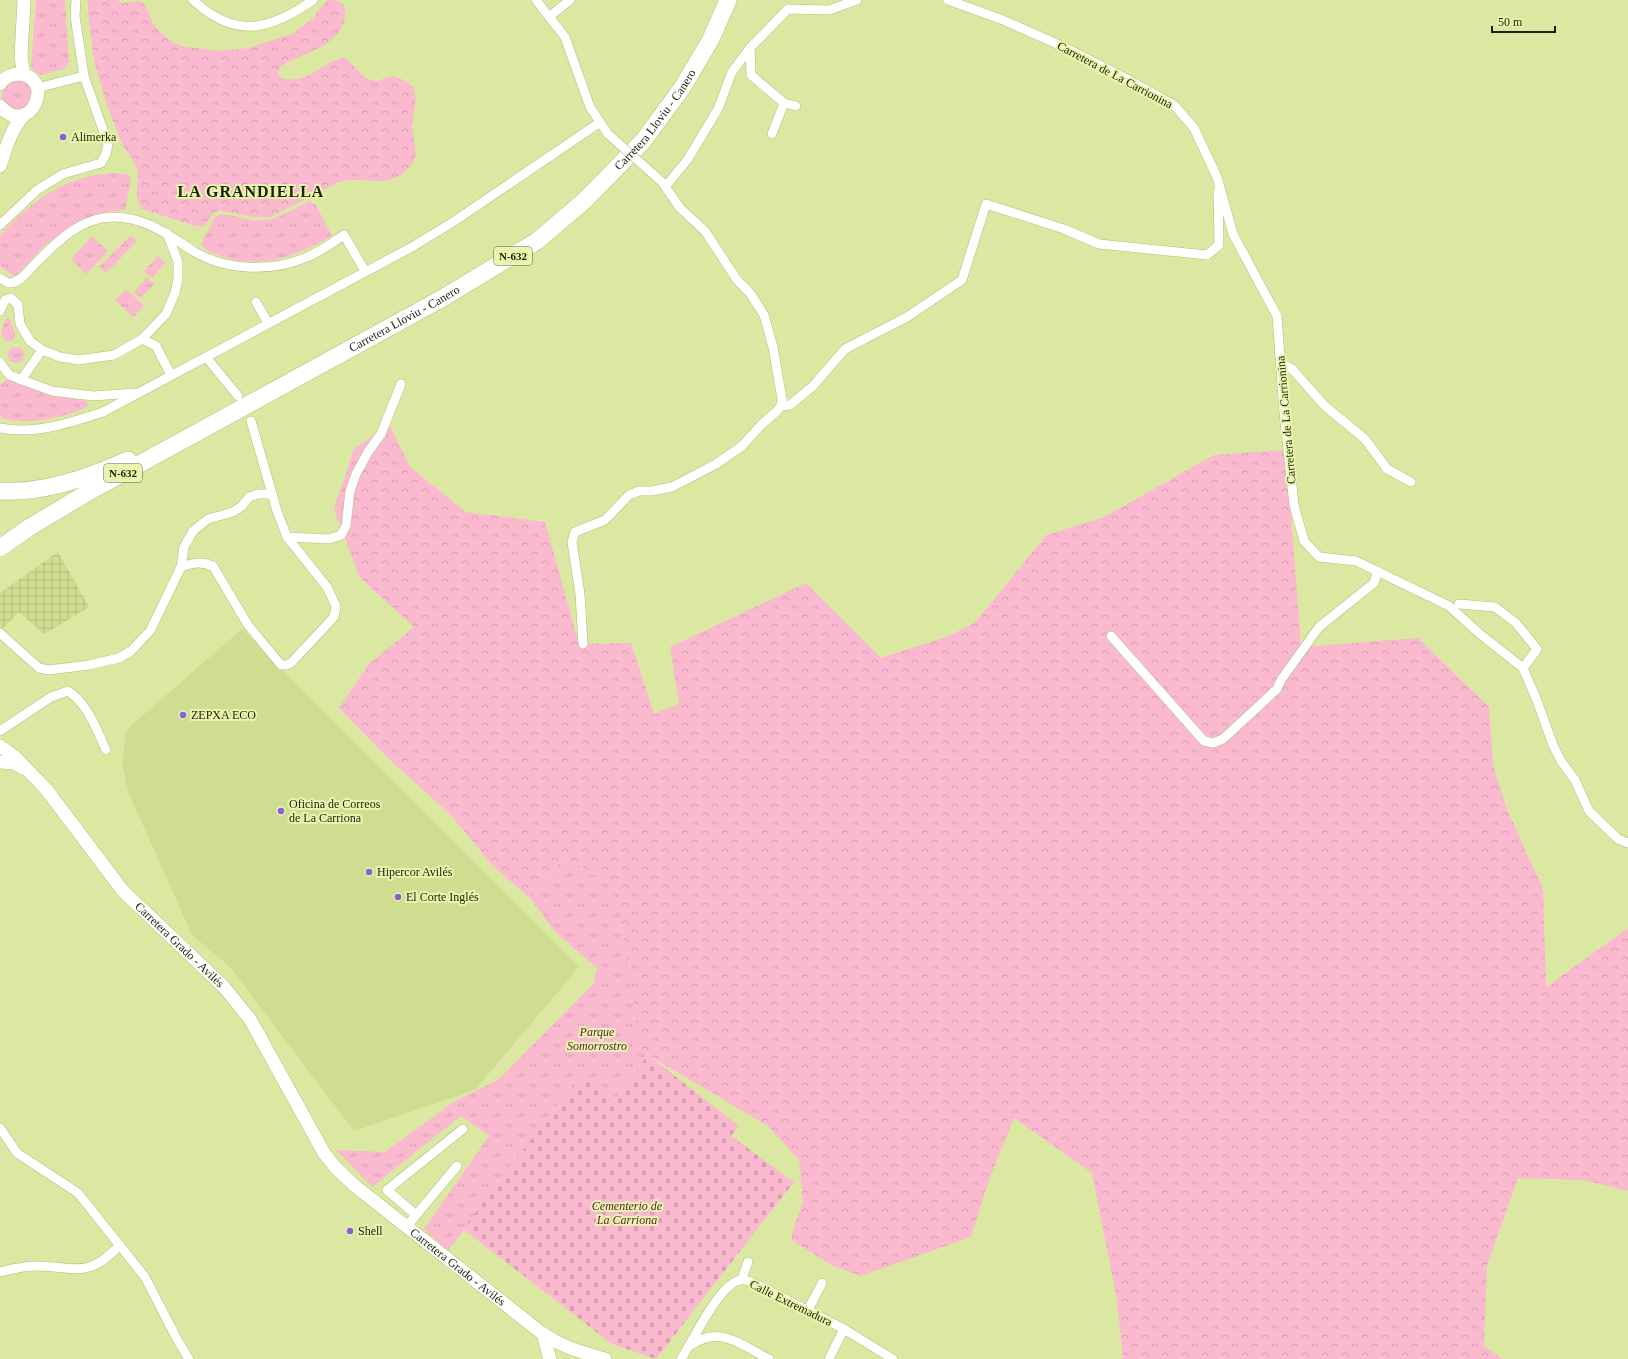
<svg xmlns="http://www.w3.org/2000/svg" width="1628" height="1359" viewBox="0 0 1628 1359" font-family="'Times New Roman',serif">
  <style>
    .built { fill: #cfdd90 }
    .industrial { fill: url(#industrial-grid) }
    .grass { fill: url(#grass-tufts) }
    .forest { fill: url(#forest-crowns) }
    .cemetery { fill: url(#cemetery-stones) }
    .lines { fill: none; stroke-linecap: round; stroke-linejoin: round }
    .street-casing { stroke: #b1bd79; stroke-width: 10 }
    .secondary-casing { stroke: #b1bd79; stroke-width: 14 }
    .highway-casing { stroke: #b1bd79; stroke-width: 18 }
    .street { stroke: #fff; stroke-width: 9 }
    .secondary { stroke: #fff; stroke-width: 13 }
    .highway { stroke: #fff; stroke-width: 17 }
    .street-bridge-casing { stroke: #b1bd79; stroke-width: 10; stroke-linecap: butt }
    .street-bridge { stroke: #fff; stroke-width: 9 }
    .poi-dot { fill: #895ed8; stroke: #e9f5af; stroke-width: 1.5 }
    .labels { text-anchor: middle; stroke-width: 4; stroke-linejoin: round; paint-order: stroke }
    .shield { fill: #e9f5af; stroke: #595f37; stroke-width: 1 }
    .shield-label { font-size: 11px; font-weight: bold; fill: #1b1f04 }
    .street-label { font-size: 12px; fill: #1b1f04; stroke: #e9f5af }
    .poi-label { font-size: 12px; fill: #1b1f04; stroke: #e9f5af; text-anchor: start }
    .park-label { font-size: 12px; font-style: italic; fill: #601538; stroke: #e9f5af }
    .district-label { font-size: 16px; font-weight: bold; letter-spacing: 1px; fill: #1b1f04; stroke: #e9f5af }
  </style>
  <defs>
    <pattern id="industrial-grid" width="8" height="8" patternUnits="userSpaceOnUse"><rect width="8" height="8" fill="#cfdd90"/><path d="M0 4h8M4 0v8" fill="none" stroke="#b1bd7b"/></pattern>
    <pattern id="grass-tufts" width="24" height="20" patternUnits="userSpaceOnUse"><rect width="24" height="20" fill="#fbb9d0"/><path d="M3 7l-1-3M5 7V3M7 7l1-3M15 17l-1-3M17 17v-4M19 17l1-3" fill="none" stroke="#d79fb1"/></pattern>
    <pattern id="forest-crowns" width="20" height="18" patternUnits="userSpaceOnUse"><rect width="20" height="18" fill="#fbb9d0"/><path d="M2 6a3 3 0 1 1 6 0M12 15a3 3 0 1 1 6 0" fill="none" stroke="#d79fb1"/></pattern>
    <pattern id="cemetery-stones" width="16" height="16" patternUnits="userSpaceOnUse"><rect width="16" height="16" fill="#fbb9d0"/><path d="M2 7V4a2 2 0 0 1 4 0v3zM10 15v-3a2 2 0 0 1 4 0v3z" fill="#d79fb1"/></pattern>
  </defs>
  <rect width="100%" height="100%" fill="#dbe8a2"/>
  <!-- built -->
  <path class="built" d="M242,629L579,967L475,1090L354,1131L231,968L192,935L129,794L122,765L126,730Z"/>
  <!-- industrial -->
  <path class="industrial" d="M58,552L89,607L44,634L19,612L3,628L0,627V593Z"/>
  <!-- grass -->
  <g class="grass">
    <path d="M36,0H65L69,63L64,69L40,75L33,71L31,65Z"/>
    <circle cx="17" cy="95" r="15"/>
    <path d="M111,173L127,174L131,179L125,210L106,212L78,221L44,246L16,276L12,275L0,266V235C32,201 63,177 111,173Z"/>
    <path d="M309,201L316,205L332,236C296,256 259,271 218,255C212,252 204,251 201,244L215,217L218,215C229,213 241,219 252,220C273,223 291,211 309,201Z"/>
    <path d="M131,235L137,241L106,273L99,267Z"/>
    <path d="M92,236L108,251L86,274L71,259Z"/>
    <path d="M158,256L165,263L152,278L144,271Z"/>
    <path d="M147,277L154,284L141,298L134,292Z"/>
    <path d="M126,289L144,306L133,317L115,300Z"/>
    <path d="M7,318L10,319L15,335L14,339L10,341H5L1,335L4,322Z"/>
    <circle cx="16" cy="355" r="8"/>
    <path d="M8,379L49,395L86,401L88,406C70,417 20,427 0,417V385Z"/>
    <path d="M564,856L616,889L640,1049L648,1055L615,1100L584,1078L580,1083L576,1081L448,1251L424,1229L489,1136L461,1116L372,1187L336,1150L385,1152L455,1101L498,1080L594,983L597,968L555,932L531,899Z"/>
  </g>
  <!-- forest -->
  <g class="forest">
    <path d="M88,0H117L122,3L140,1C150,7 148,16 154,25C161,34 171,42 181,46L220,51L249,48L294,33L312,19L327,0C337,0 343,0 345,10C349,42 305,53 284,64L280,67L278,73L281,78C311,86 327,56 346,58L365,78L376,81L393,76L404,80L413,87L416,98L412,126L416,154C414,161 411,166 406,170C388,190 362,175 339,182L270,217H253L219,210L214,213L203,227L195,226L145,210L140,206L137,195L138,171L133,160L123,146L106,103L94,60L88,14Z"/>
    <path d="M389,424L410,467L466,512L545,522L579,644L631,643L654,714L679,704L670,647L806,583L881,658L946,637L975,623L1046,535L1104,517L1214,455L1286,450L1301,647L1418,638L1489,707L1493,764L1506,807L1543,889L1546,987L1628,928V1191L1584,1180L1518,1178L1487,1266L1484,1346L1503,1359H1123L1117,1300L1092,1173L1014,1118L989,1180L971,1237L861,1276L833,1266L793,1241L791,1236L803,1201L799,1160L768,1126L648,1055L640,1049L616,889L564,856L531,899L491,864L451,815L393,763L339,708L369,664L414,627L360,578L334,509L354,449Z"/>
  </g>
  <!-- cemetery -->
  <path class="cemetery" d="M648,1055L739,1126L731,1136L794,1182L656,1359L612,1344L463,1229L576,1081L580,1083L584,1077L615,1100Z"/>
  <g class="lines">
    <defs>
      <g id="street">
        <path d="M193,0C235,39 269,31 313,0"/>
        <path d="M536,0L565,37L590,107L608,134"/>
        <path d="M948,0L1003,20L1064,47L1125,78L1174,105L1194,128L1217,177L1233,234L1277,316L1284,412L1294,505L1304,541L1319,557L1356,561L1449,606L1480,634L1523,668L1536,698L1553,745L1561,761L1575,780L1589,811L1618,839L1628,843"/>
        <path d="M549,17L570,0"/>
        <path d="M37,88L84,76"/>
        <path d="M796,106L784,103L751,75L750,48L788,9L829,10L857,0"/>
        <path d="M772,134L784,103"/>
        <path d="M666,186L688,159L718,109L732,72L750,48"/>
        <path d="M0,225L37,190L63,174L101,163L106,154L108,144L84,76L75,16L76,0"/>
        <path d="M0,278L8,283C20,283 26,273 34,265C56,243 80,217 113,217C146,217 168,235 195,252C227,271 273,272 307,257C320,252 332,243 344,235L365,271"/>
        <path d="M256,302L268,323"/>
        <path d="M0,311L5,300L11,298L18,305L20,324L30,341L42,350L60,357L78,360L114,355L142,339L166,314L175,293L178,279V262L167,233"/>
        <path d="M142,339L156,346L171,375"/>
        <path d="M206,357L238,396"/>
        <path d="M0,362L9,375L52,391L93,396L135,393"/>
        <path d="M1280,364L1292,369L1325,406L1365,439L1387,469L1411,482"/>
        <path d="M21,380L42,350"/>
        <path d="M781,406L790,405L813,386L845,349L907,317L962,280L986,204L1064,229L1099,244L1207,255L1219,245L1218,191"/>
        <path d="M0,428C35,435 70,423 103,412L412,247L453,222L599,123"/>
        <path d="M287,537L329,539L341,535L346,526L350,491L356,474L368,452L381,434L401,384"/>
        <path d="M181,567C193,563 201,561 213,566L248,625L281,665H286L291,663L334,617L336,606L327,587L287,537L277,511L251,421"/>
        <path d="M1459,604L1495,607L1516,623L1537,649L1523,668"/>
        <path d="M0,633L39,668L49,670L89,665L119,658L131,651L150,631L181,567L184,547L193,531L208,519L233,512L242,506L249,497L258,494H272"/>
        <path d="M1111,636L1204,741L1213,743L1223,739L1277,689L1281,680L1319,627L1374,583L1378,571"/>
        <path d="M583,644L580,594L572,542L575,532L605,520L629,495L639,491H652L672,487L716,464L742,446L762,424L776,412L781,406L782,399L773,347L764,315L750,293L737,280L705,231L680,208L662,182"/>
        <path d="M0,731L51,697L68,691C87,703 97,730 106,750"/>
        <path d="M0,1128L17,1153L78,1193L145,1277L178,1341L189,1359"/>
        <path d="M416,1215L387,1190L463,1129"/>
        <path d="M407,1226L457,1166"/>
        <path d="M0,1272C12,1269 23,1266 36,1266C77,1266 86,1280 120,1245"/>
        <path d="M742,1279L748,1262"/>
        <path d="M808,1310L822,1283"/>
        <path d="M691,1345C721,1325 741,1345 769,1359"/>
        <path d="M681,1359C693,1341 720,1282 741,1280C746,1279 752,1283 756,1284L844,1329L893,1359"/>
        <path d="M829,1359L844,1329"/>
      </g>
      <g id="secondary">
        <path d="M24,0L21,57L24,75"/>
        <path d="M0,84C4,78 11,74 18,74C58,76 30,140 0,106"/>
        <path d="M0,166C6,148 11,129 24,115"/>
        <path id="s1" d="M0,746L14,756L46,789L123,891L224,987L250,1019L324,1153L336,1168L355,1186L543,1334C564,1348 582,1352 605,1359"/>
        <path d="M0,762L14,763L23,768"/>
        <path d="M543,1334L550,1359"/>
      </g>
      <g id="highway">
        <path d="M0,491C42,494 90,477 128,460"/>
        <path id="s2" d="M0,548L30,527L92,490L441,299L537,241L584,201L643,141L682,88L711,39L728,0"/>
      </g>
    </defs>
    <!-- street casing -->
    <use href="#street" class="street-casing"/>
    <!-- secondary casing -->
    <use href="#secondary" class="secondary-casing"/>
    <!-- highway casing -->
    <use href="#highway" class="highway-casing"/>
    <!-- street -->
    <use href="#street" class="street"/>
    <!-- secondary -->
    <use href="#secondary" class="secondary"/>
    <!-- highway -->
    <use href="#highway" class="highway"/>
    <defs>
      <path id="street-bridge" d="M608,134L662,182"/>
    </defs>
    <!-- street-bridge casing -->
    <use href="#street-bridge" class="street-bridge-casing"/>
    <!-- street-bridge -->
    <use href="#street-bridge" class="street-bridge"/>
  </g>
  <!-- markers -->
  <g class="poi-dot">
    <circle cx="63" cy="137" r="4"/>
    <circle cx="183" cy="715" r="4"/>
    <circle cx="281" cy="811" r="4"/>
    <circle cx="369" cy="872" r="4"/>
    <circle cx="398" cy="897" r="4"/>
    <circle cx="350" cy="1231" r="4"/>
  </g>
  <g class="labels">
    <!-- shield labels -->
    <g class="shield">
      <rect x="494" y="247" width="38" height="18" rx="3"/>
      <rect x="104" y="464" width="38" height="18" rx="3"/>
    </g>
    <g class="shield-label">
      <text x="513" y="260">N-632</text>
      <text x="123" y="477">N-632</text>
    </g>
    <!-- street labels -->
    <g class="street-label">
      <text transform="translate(1115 75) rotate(28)" y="4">Carretera de La Carrionina</text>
      <text dy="4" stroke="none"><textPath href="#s2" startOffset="789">Carretera Lloviu - Canero</textPath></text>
      <text dy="4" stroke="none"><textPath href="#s2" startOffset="465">Carretera Lloviu - Canero</textPath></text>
      <text transform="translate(1286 420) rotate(-95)" y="4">Carretera de La Carrionina</text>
      <text dy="4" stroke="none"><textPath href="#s1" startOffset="269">Carretera Grado - Avilés</textPath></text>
      <text dy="4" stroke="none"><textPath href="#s1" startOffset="701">Carretera Grado - Avilés</textPath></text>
      <text transform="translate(791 1303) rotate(26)" y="4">Calle Extremadura</text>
    </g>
    <!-- poi labels -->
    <g class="poi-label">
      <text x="71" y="141">Alimerka</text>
      <text x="191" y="719">ZEPXA ECO</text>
      <text x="289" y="808">Oficina de Correos<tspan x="289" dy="14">de La Carriona</tspan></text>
      <text x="377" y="876">Hipercor Avilés</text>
      <text x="406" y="901">El Corte Inglés</text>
      <text x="358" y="1235">Shell</text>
    </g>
    <!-- park labels -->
    <g class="park-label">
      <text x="597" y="1036">Parque<tspan x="597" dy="14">Somorrostro</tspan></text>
      <text x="627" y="1210">Cementerio de<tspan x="627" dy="14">La Carriona</tspan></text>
    </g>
    <!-- district labels -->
    <g class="district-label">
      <text x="251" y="197">LA GRANDIELLA</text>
    </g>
  </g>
  <!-- scale -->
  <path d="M1492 26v6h63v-6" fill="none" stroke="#1b1f04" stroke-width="2"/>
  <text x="1498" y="26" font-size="12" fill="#1b1f04" stroke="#e9f5af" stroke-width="3" paint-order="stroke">50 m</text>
</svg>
